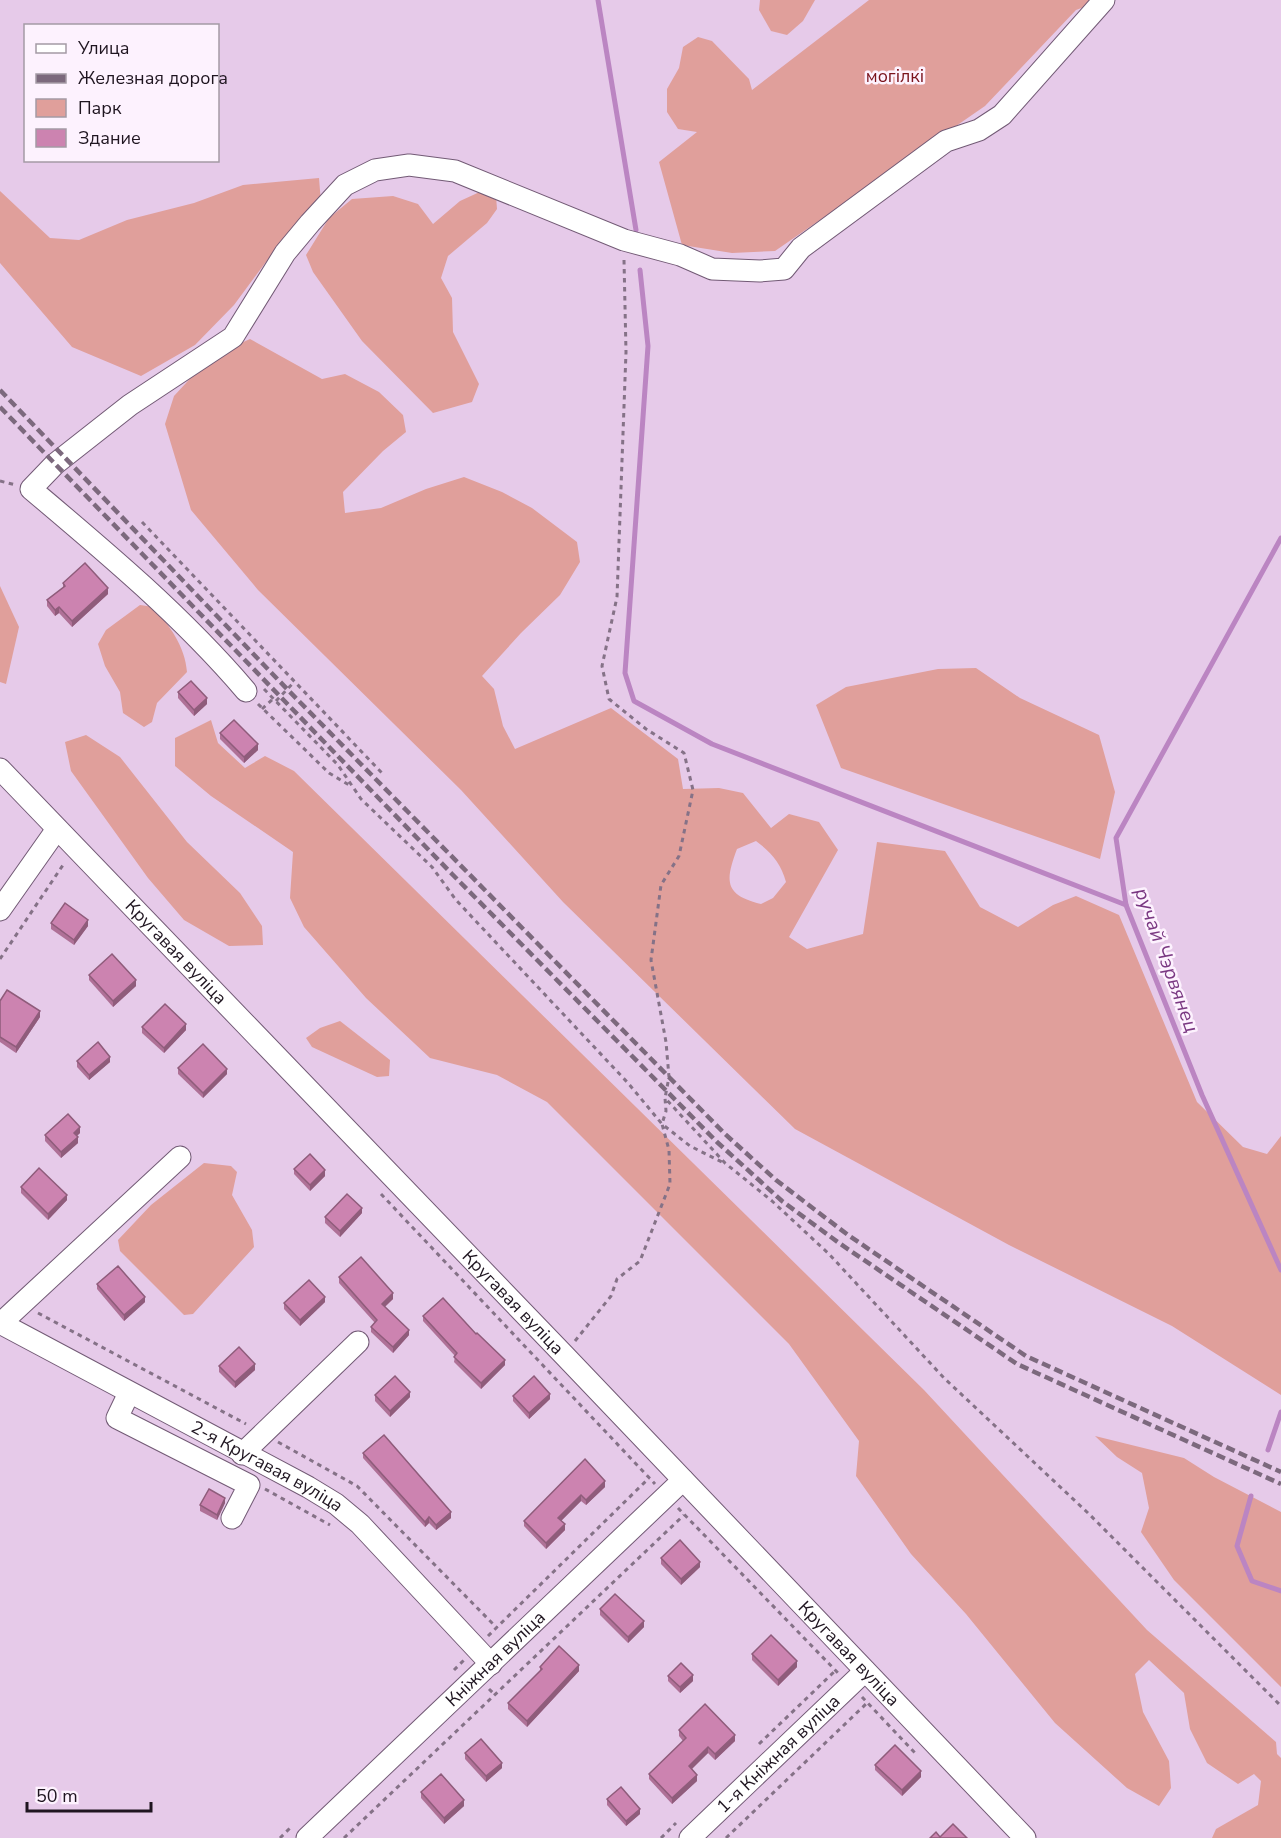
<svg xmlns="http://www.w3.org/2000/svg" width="1281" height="1838" viewBox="0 0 1281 1838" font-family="'Nunito Sans',sans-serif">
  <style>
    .green { fill: #e09f9b; fill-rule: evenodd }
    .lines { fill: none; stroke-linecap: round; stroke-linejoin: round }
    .stream { stroke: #bb85c2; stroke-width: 5 }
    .minor-casing { stroke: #725a75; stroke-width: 23 }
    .path { stroke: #857287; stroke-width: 3; stroke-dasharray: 4.5 4.5; stroke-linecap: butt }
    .minor { stroke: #fff; stroke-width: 21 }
    .rail { stroke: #7c697d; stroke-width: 4.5; stroke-dasharray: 9 4.5; stroke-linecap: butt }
    .wall { fill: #af7197 }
    .shaded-wall { fill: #8f5c7b }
    .building { fill: #cc83b0; stroke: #8f5c7b; stroke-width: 1.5 }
    .labels { text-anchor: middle; stroke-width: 5; stroke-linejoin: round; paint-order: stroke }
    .park-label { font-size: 18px; fill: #7a131c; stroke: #fdf2fe }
    .street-label { font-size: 18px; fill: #1f1520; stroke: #fdf2fe }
    .water-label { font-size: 20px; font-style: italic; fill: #7a3882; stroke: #fdf2fe }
  </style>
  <rect width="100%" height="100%" fill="#e6cae9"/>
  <!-- green -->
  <g class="green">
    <path d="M760,0H815L803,21L787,35L771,31L759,10Z"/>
    <path d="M869,0H1098L1095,3L1076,10L985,106L775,251L732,253L682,245L659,162L697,132L678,129L667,112V89L679,68L683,47L698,37L712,41L749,79L752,90Z"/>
    <path d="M319,178L321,203L280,243L234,305L195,345L141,376L72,347L0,263V191L50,238L79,240L127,220L194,203L243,185Z"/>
    <path d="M484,190L496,196L497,209L487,223L448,256L441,278L452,298L453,332L479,384L472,402L433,413L362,341L313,272L306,255L329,218L352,199L393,196L418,204L433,224L460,201Z"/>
    <path d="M250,339L322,379L345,374L379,392L403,415L406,432L383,451L343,492L345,513L381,508L426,489L464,477L502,492L532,508L577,542L580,562L560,595L521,633L482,676L494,689L503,726L515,749L611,708L678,759L683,789L719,788L743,793L771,828L789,814L819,822L838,850L789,937L807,949L863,934L877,842L945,851L980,907L1018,927L1053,905L1076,896L1119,915L1197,1102L1243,1147L1267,1154L1281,1136V1395L1172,1326L1009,1245L795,1129L563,902L461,790L258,590L191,510L165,424L174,396L210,357ZM756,841C771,852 781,863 786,882L773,898L761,904C724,895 725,881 737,849Z"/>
    <path d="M0,586L19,627L6,684L0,682Z"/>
    <path d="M140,605L154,607C170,627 185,646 187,672L157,703L152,722L144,727L123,713L120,692L105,666L98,644L106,630Z"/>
    <path d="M976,668L1020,698L1099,735L1115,792L1100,859L841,768L816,705L846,687L938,669Z"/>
    <path d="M211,720L218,743L245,768L265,756L294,771L924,1390L1147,1630L1276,1742L1277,1754L1281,1758V1838H1212L1216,1829L1258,1805L1261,1781L1254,1774L1238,1784L1207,1763L1190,1729L1184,1693L1149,1660L1135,1674L1143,1712L1169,1761L1171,1788L1159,1806L1127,1788L1055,1723L966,1614L911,1554L856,1476L859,1441L789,1344L547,1102L497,1075L430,1058L366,998L304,927L290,898L293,852L211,796L175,766V738Z"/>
    <path d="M86,735L120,757L187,842L240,893L262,926L263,945L229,946L184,920L148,878L71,771L65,742Z"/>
    <path d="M340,1021L390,1060L389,1076L377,1077L312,1047L306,1038L320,1028Z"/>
    <path d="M204,1163L231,1166L237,1172L232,1195L252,1230L254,1247L193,1314L184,1315L120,1251L118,1240L151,1205Z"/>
    <path d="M1095,1436L1184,1458L1214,1477L1281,1512V1687L1174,1580L1141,1532L1149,1508L1142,1473L1117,1457Z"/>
  </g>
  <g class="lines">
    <!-- stream -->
    <g class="stream">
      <path d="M598,0L636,230"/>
      <path d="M640,270L648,346L625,673L634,701L712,744L1126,905"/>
      <path d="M1281,538L1116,838L1126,905L1202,1095L1281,1270"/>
      <path d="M1268,1450L1281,1412"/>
      <path d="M1251,1496L1237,1546L1252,1581L1281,1591"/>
    </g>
    <defs>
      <g id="minor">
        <path d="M246,691C182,616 107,553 31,489L55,464L130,405L233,337L285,253L310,223L345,185L375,170L409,165L455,171L624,240L680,255L712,269L760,271L784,269L801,248L946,141L979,130L1002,115L1104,0"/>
        <path id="s1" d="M0,769L564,1355L1025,1838"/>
        <path d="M0,910L57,829"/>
        <path id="s2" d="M0,1323L308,1487L336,1504L360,1524L491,1664"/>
        <path d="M0,1324L180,1157"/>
        <path d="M129,1393L117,1418L249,1485L232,1518"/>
        <path d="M242,1454L358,1342"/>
        <path id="s3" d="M307,1838L683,1480"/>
        <path id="s4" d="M690,1838L865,1671"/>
      </g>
    </defs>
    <!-- minor casing -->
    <use href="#minor" class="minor-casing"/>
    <!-- path -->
    <g class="path">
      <path d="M624,260L626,352L617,597L602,666L609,699L646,729L684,753L693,790L679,856L661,885L651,960L666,1042L669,1077L665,1098"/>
      <path d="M0,481L16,485"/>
      <path d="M142,522L382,773"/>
      <path d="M264,689L338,765L361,799L432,867L456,900L628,1083L662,1124L666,1111L665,1098L725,1163L772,1201L829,1254L944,1378L1088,1513L1281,1706"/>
      <path d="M276,701L294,682"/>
      <path d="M258,704L329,773L349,785"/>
      <path d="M262,709L273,699"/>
      <path d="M0,959L65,862"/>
      <path d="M381,1194L655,1484"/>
      <path d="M38,1313L246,1424"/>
      <path d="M575,1341L611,1296L617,1279L640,1261L670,1184L669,1150L662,1124L690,1146L722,1162"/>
      <path d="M278,1442L357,1486L497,1628"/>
      <path d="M265,1489L330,1525"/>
      <path d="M678,1508L838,1673"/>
      <path d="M488,1636L649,1478"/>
      <path d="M454,1670L464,1660"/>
      <path d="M489,1689L495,1695"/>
      <path d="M862,1697L915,1753"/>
      <path d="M759,1744L836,1670"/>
      <path d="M280,1838L291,1827"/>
      <path d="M344,1838L684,1515"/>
      <path d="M661,1838L676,1823"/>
      <path d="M726,1838L867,1703"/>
    </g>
    <!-- minor -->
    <use href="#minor" class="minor"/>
    <!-- rail -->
    <g class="rail">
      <path d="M0,390L287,689L725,1134L776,1180L848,1235L1026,1356L1281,1472"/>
      <path d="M0,407L452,874L717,1142L782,1201L839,1243L1017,1364L1281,1484"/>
    </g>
  </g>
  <!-- wall -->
  <g class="wall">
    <path d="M63,583L108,594L72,627L59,613L55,616L47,606V600L63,588Z"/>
    <path d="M178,692L207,704L194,716L178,698Z"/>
    <path d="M220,733L258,750L244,763L220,739Z"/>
    <path d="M51,923L88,926L74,945L51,929Z"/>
    <path d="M89,975L136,986L113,1007L89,980Z"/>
    <path d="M0,1001L40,1017L16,1053L0,1042Z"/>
    <path d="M142,1027L186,1030L164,1053L142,1033Z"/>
    <path d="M77,1061L110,1062L89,1080L77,1067Z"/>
    <path d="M178,1068L227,1074L203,1098L178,1074Z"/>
    <path d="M80,1133L77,1136L78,1143L61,1158L45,1141V1135Z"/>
    <path d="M294,1169L325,1176L310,1191L294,1174Z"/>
    <path d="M21,1187L67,1200L48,1220L21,1193Z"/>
    <path d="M362,1213L340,1237L325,1223V1217Z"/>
    <path d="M339,1277L393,1299L385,1307L409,1335L393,1353L371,1332V1327L375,1323L339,1283Z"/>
    <path d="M97,1284L145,1302L124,1321L97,1289Z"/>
    <path d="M325,1302L300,1326L284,1309V1303Z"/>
    <path d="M423,1316L505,1365L481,1389L454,1362L455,1356L423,1321Z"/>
    <path d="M219,1366L255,1370L235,1388L219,1372Z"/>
    <path d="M375,1395L410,1397L390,1417L375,1401Z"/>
    <path d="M513,1396L550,1399L529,1419L513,1401Z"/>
    <path d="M363,1453L451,1518L436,1530L429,1523L425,1527L363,1458Z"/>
    <path d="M585,1459L605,1487L586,1505L581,1501L561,1521L565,1530L546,1549L524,1526V1521Z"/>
    <path d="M225,1503L217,1520L200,1511V1505Z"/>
    <path d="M661,1558L700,1567L681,1585L661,1564Z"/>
    <path d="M600,1609L644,1627L628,1643L600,1615Z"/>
    <path d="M752,1654L797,1667L778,1686L752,1660Z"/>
    <path d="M540,1667L579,1671L527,1727L508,1709V1703L540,1671Z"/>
    <path d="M668,1676L693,1681L680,1693L668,1681Z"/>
    <path d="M679,1730L735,1741L715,1760L708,1753L691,1769L697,1781L672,1804L649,1779V1774L683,1741L679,1736Z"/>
    <path d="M465,1753L502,1768L486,1782L465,1759Z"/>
    <path d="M875,1765L921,1777L902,1796L875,1770Z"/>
    <path d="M421,1792L464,1806L444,1824L421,1798Z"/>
    <path d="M607,1799L640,1814L626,1826L607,1805Z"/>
  </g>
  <!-- shaded-wall -->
  <g class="shaded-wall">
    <path d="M108,588V594L72,627V621Z"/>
    <path d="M59,607V613L55,616V610Z"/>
    <path d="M207,698V704L194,716V710Z"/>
    <path d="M258,744V750L244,763V757Z"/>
    <path d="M88,920V926L74,945V940Z"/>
    <path d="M136,980V986L113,1007V1001Z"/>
    <path d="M40,1011V1017L16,1053V1047Z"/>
    <path d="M186,1024V1030L164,1053V1048Z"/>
    <path d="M110,1057V1062L89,1080V1075Z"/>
    <path d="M227,1069V1074L203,1098V1093Z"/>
    <path d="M80,1127V1133L74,1138V1133Z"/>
    <path d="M78,1137V1143L61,1158V1152Z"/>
    <path d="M325,1170V1176L310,1191V1185Z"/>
    <path d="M67,1195V1200L48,1220V1214Z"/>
    <path d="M362,1208V1213L340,1237V1231Z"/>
    <path d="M393,1293V1299L382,1309V1304Z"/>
    <path d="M145,1297V1302L124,1321V1315Z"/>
    <path d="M325,1297V1302L300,1326V1320Z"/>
    <path d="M409,1330V1335L393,1353V1347Z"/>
    <path d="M505,1360V1365L481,1389V1383Z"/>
    <path d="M255,1364V1370L235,1388V1382Z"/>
    <path d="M410,1392V1397L390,1417V1411Z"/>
    <path d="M550,1394V1399L529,1419V1413Z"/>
    <path d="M605,1481V1487L586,1505V1500Z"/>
    <path d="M581,1495V1501L558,1524V1518Z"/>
    <path d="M225,1498V1503L217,1520V1515Z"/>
    <path d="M451,1512V1518L436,1530V1525Z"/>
    <path d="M429,1517V1523L425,1527V1522Z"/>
    <path d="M565,1524V1530L546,1549V1543Z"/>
    <path d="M700,1562V1567L681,1585V1579Z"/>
    <path d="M644,1621V1627L628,1643V1637Z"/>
    <path d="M797,1661V1667L778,1686V1680Z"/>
    <path d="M579,1665V1671L527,1727V1721Z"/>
    <path d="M693,1675V1681L680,1693V1687Z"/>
    <path d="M735,1735V1741L715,1760V1754Z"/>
    <path d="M708,1747V1753L689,1772V1766Z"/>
    <path d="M502,1763V1768L486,1782V1776Z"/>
    <path d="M921,1771V1777L902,1796V1790Z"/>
    <path d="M697,1775V1781L672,1804V1798Z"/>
    <path d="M464,1800V1806L444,1824V1818Z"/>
    <path d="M640,1809V1814L626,1826V1821Z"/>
  </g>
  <!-- building -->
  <g class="building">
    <path d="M85,563L108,588L72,621L59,607L55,610L47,600L65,586L63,583Z"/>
    <path d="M191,681L207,698L194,710L178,692Z"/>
    <path d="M234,720L258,744L244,757L220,733Z"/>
    <path d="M65,903L88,920L74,940L51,923Z"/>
    <path d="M112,954L136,980L113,1001L89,975Z"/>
    <path d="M7,990L40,1011L16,1047L0,1037V1001Z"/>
    <path d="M165,1004L186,1024L164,1048L142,1027Z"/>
    <path d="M98,1042L110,1057L89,1075L77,1061Z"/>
    <path d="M203,1044L227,1069L203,1093L178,1068Z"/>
    <path d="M68,1114L80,1127L74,1133L78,1137L61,1152L45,1135Z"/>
    <path d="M310,1154L325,1170L310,1185L294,1169Z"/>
    <path d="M39,1168L67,1195L48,1214L21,1187Z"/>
    <path d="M347,1194L362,1208L340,1231L325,1217Z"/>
    <path d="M361,1257L393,1293L382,1304L409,1330L393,1347L371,1327L377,1320L339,1277Z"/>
    <path d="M118,1266L145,1297L124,1315L97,1284Z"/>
    <path d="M309,1280L325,1297L300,1320L284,1303Z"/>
    <path d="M443,1298L476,1334L477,1333L505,1360L481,1383L454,1357L457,1353L423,1316Z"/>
    <path d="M239,1347L255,1364L235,1382L219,1366Z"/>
    <path d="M395,1376L410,1392L390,1411L375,1395Z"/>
    <path d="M534,1376L550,1394L529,1413L513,1396Z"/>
    <path d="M384,1435L451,1512L436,1525L429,1517L425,1522L363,1453Z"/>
    <path d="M585,1459L605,1481L586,1500L581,1495L558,1518L565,1524L546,1543L524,1521Z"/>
    <path d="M209,1489L225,1498L217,1515L200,1505Z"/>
    <path d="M680,1540L700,1562L681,1579L661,1558Z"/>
    <path d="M615,1594L644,1621L628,1637L600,1609Z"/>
    <path d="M771,1635L797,1661L778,1680L752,1654Z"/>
    <path d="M559,1646L579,1665L527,1721L508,1703L542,1669L540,1667Z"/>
    <path d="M681,1663L693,1675L680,1687L668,1676Z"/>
    <path d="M705,1704L735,1735L715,1754L708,1747L689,1766L697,1775L672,1798L649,1774L686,1738L679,1730Z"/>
    <path d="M481,1739L502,1763L486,1776L465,1753Z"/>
    <path d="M895,1745L921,1771L902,1790L875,1765Z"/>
    <path d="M441,1774L464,1800L444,1818L421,1792Z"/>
    <path d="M621,1787L640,1809L626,1821L607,1799Z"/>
    <path d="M953,1824L967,1838H930L936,1832L940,1837Z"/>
  </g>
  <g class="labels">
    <!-- park labels -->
    <g class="park-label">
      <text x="895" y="82">могілкі</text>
    </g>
    <!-- street labels -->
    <g class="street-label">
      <text dy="6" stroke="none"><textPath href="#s1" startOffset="254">Кругавая вуліца</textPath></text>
      <text dy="6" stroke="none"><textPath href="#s1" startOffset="740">Кругавая вуліца</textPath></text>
      <text dy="6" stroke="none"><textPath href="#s2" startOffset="303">2-я Кругавая вуліца</textPath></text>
      <text dy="6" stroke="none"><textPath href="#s1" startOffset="1226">Кругавая вуліца</textPath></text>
      <text dy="6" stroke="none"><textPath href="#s3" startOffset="260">Кніжная вуліца</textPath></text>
      <text dy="6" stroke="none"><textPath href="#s4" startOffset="122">1-я Кніжная вуліца</textPath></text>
    </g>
    <!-- water labels -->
    <g class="water-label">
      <text transform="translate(1167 960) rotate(70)" y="7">ручай Чэрвянец</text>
    </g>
  </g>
  <!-- legend -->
  <rect x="24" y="24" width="195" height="138" fill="#fdf2fe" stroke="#a49aa5" stroke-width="1.5"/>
  <rect x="36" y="44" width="30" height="9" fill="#ffffff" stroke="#a49aa5" stroke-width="1.5"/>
  <text x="78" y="54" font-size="18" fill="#1f1520">Улица</text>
  <rect x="36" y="74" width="30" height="9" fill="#7c697d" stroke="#a49aa5" stroke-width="1.5"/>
  <text x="78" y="84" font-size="18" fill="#1f1520">Железная дорога</text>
  <rect x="36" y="99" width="30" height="18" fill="#e09f9b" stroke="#a49aa5" stroke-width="1.5"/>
  <text x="78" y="114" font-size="18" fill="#1f1520">Парк</text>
  <rect x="36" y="129" width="30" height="18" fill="#cc83b0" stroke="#a49aa5" stroke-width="1.5"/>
  <text x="78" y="144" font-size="18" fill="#1f1520">Здание</text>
  <!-- scale -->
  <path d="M27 1802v9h124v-9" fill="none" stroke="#1f1520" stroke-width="3"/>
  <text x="36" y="1802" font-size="18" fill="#1f1520" stroke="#fdf2fe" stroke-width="4.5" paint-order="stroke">50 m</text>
</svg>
